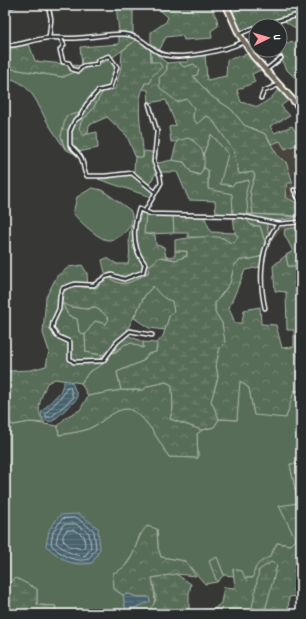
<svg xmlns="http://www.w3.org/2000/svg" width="306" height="619" viewBox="0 0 306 619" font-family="Dekko,sans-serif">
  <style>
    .built { fill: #46453e }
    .industrial { fill: url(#industrial-grid) }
    .green { fill: #596d58; stroke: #acb6ac }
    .forest { fill: url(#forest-crowns); stroke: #acb6ac }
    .wetland { fill: url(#wetland-marsh); stroke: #acb6ac }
    .water { fill: url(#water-rules); stroke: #91a1a7 }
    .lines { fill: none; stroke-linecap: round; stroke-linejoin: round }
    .shore { stroke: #b5c0c4; stroke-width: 1 }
    .street-casing { stroke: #fff; stroke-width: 5.5 }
    .primary-casing { stroke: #fff; stroke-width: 8 }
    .street { stroke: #2a2d2e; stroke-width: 2.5 }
    .primary { stroke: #726b5a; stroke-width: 4.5 }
  </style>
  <defs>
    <pattern id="industrial-grid" width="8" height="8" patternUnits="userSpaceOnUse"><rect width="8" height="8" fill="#46453e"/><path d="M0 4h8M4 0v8" fill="none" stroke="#62615b"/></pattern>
    <pattern id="forest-crowns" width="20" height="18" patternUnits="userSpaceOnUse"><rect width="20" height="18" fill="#596d58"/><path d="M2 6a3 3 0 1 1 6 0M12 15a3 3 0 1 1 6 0" fill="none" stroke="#728371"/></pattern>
    <pattern id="wetland-marsh" width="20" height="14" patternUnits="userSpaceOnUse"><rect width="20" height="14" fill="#596d58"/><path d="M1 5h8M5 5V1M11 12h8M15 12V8" fill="none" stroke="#728371"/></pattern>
    <pattern id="water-rules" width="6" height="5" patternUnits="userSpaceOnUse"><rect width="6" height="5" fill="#47626c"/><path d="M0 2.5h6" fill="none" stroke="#637a82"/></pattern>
  </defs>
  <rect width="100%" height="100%" fill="#373835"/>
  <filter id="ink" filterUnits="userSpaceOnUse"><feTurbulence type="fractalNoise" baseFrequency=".025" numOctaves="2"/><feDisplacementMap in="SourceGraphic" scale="8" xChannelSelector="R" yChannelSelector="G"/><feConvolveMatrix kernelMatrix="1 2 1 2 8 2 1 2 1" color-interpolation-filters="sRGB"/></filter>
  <g filter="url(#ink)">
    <!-- built -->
    <path class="built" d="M280,141L286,149L301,143V163L293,167L296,174L291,176L286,162L279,156L272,144Z"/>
    <!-- industrial -->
    <g class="industrial">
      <path d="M287,183H293L301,194V212L299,204L285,197Z"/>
      <path d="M301,217V227L285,229L270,239L266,222Z"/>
    </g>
    <!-- green -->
    <g class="green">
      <path d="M109,60L116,65L111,89L97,92L61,135L65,149C60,141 54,133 49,125C38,107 34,87 12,79L5,97V65L13,69L63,77L87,67Z"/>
      <path d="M211,134L228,154L235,183L249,180L248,214L301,217L266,222L270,239L268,244L264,240L260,226C238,226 222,203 208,189V170L204,168L203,155Z"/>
      <path d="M134,172L153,193L151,197L98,179L111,178Z"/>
      <path d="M92,188L102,190L130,210C138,223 122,239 109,240C100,241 78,220 73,213L77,197Z"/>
      <path d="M146,213L173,214L174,233L144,234Z"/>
      <path d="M62,303L71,307L87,309L94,307L101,311L110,319L106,324L95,321L85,335L79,332L77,319L68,315Z"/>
      <path d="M143,342L157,343L156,352L148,354L143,361L117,372L121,390L88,396L81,383L89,372L102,364L101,355L116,352L125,344L132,343L143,348Z"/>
      <path d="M239,381L249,388L254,415L294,390L301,391V464H290L298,503L280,507L296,540L291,545L277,543L270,557L253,578H245L233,570L234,576L224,575L217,558L210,561L217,582L205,584L185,561L161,557L158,548L157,529L140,534L134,553L122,570L114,589L123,595L126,611L125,614H102L98,611H84L73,614H54L55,606L37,605V589L16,578L5,587V417L6,420L13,425L30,422L58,426L59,435C69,433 83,432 92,427C103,422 112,411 124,409C142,407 161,445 169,457L198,458L197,434L202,430L214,427L219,419L237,420Z"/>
    </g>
    <!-- forest -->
    <g class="forest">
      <path d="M154,5H210L217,19L218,26L211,31L212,38L184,40L182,35L166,37L157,55L167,63V70L194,108L193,118L197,123L206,116L211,118L234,151L239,174L253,172L255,175L250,191L253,214H248L246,192L249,180L235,183L232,186L220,184L228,154L211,134L203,155C191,131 191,141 171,142L169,127L176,125L166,100L149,103L148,90L143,89L151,62V32L166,22L168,17Z"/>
      <path d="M239,5H301V37L295,28L283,20L269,22V26H256V42L250,28L238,33L231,13L240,8Z"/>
      <path d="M119,32L133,33L136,40L109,60L87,67L63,77L13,69L5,65V46L28,41L35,61L82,66L80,47L119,44Z"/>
      <path d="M292,41L301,51V75L294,77L285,68L280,56L284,45Z"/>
      <path d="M205,53L207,80L226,76L227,60L250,53L263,69L252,74L255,82L237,90L241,102L258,107L271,98L280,88L290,99L281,106L290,116L270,126L274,133L292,126L301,140V143L285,149L280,141L272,144L265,134L244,125L231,109L211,96L192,76L194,64L184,67L178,62H188V54Z"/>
      <path d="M104,90L92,110L81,122L83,135L97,132L98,148L73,153L65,149L61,136L66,116L79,113L97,92Z"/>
      <path d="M144,151L152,152L154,164L172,160L184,162L191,172L199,175L204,168L208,170V189L232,194L233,215L216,214L215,201L189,200L177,172H157L147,187L134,172L135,156L143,157Z"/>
      <path d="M141,213H146L144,234L155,235L156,245L164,247L166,257L175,256V251H187V256L176,260L165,257C153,269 121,299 106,275C104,271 103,264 102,260L107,258L117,264H128C132,250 126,239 132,224H138Z"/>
      <path d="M173,214L204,216L211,232L235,233L238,237L234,243L228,242L223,238L188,237V233H174Z"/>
      <path d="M286,255L288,266H296L301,275V391H294L286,418L254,415L249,388L240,381L237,420L219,419L211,401L218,377L216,365L220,347L222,323L215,312V303L230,283L234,266L240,260L251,259L262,256L260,267L245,270L229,308L235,323H242L244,310L260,307L261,324L276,325L282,348L294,347V330H287L286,292L275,291L273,266Z"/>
      <path d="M82,265L87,273L88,288L72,286L62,303L68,315L77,319L79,332L85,335L86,352L101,355L103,364L89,372L81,383L55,379L47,383C41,398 34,411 45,423L30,422L13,425L6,420L5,417L6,387L5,375L9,371L31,370L46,366L49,351L43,333L46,297L57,276L69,267Z"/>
      <path d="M153,286L173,301L174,312L170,314L165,330L149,328L134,318L145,295Z"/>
      <path d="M166,382L172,385L173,409L170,419L202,430L197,434L198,458L169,457C161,445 142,407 125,409C112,411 103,422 92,427C83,432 70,433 59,435L58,426L66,417L80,410L88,396L121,390H143L148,386Z"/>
      <path d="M290,464H301V572L298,596L289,597L288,614H198L202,610L214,609L221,603L224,587L235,588L233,569L242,571L245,578H253C254,566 259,561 270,557L277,543L291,545L296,540L279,506L298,503Z"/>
      <path d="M147,526L157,529L158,548L161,557L185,561L196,576L176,574L152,578C157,607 158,614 125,614L126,611L150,601L148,597H137L129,594L123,595L114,589L113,573C137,565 132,542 147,526Z"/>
      <path d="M217,557L224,575L217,582L209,561Z"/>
    </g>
    <!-- wetland -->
    <g class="wetland">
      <path d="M116,5H133V33L119,32Z"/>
      <path d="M136,40L150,45L151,62H159L162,67L151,77L150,83H145C133,109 144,132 143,158L135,156L127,136L107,117L89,125L88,133L83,136L79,128L81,122L92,110L104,90L115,89L121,67L122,51Z"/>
      <path d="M178,62L184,67L194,64L199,69L197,75L193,76L211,96L231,109L244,125L265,134L278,156L286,162L293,183H287L285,197L299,204L301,216L253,214L250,191L255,175L253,172L239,174L234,151L211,118L206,116L197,124L193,118L194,108L187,99L177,102L160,88L159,78L167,70V63Z"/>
      <path d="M188,138C203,145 209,160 200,175L191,172L184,162L172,160L177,141Z"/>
      <path d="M233,215L246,219L252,226H260L264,240L268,244L262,256L251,259L240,260L234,266L230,283L215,303V312L222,323L225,342L220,347L216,365L218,377L211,401L219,419L214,427L202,430L170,419L173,409L172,385L166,382L148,386L143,390H121L117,372L143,361L148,354L156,352L157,343L163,336L170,314L174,312L172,301C164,300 158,293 153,286L145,295L125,334L143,342V348L132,343L125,344C112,356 104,356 86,352L85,335L95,321L106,324L109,319L101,311L94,307L87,309L71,307L62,303L63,292L72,286L97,288L106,275C123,290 130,282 148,273L150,265L160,257L176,260L187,256V251H175V240C185,238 213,235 223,238C227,240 229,243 234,243L238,237L235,233Z"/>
      <path d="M301,227V256L299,263H301V275L296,266H288L286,255L293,251L284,234L285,229Z"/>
      <path d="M271,562L277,565L265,611L252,608L259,570Z"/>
      <path d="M176,574L191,584L189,594V609L182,614H143C161,601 156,598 152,578Z"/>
      <path d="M16,578L37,589V605L56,606L54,614H5V587Z"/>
    </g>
    <!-- water -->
    <g class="water">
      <path d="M65,380L72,382L77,395V399L53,421C47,422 44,421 41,416L42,411L60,392Z"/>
      <path d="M79,514L98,528L100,549L92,563C70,567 62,559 46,546L49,530L60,515Z"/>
      <path d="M129,594L137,597H149L150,602L126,611L123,595Z"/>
    </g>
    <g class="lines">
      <!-- shore -->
      <g class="shore">
        <path d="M67,387H70L73,398L51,417H46V413L63,395Z"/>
        <path d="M77,518L94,531L96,548L89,559C74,563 60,555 51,544L53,532L62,519Z"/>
        <path d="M64,524H76L89,533L91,547L86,555C75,558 65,550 56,543L58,534Z"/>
        <path d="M67,530H74L84,536L85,546L82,549L69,546L63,540V536Z"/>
      </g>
      <defs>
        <g id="street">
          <path d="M48,5L51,19L49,38"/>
          <path d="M5,7L16,5"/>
          <path d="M260,26L294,16L301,18"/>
          <path d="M239,34L256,27"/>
          <path d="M60,38L64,45L60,50L63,62L69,63L72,69L78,71L83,66L97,64L98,60L109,56L117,67L110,88L98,91L86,105L80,117L75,120L70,131V145C73,149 76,151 79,155C85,161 82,170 87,176H105L132,173L155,192"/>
          <path d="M5,46C21,45 32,40 47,38C57,37 67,39 77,38C92,37 108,34 123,34C140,35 146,46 160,53C177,62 226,50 243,42"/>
          <path d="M266,70L281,58"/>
          <path d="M261,98L264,91L278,85"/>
          <path d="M294,190L301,203"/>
          <path d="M145,211L161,183L160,176L154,162L157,131L149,104"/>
          <path d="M265,308C259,281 259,247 278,224"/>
          <path d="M152,335L130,331L117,342L103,361L74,362L70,359V342L57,336L52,328L53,322L59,309L60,295L63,288L75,284L94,285L105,277L112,275L124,279L143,272L145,264C132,248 133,227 139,209L151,214L242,216L278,224L301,222"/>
        </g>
        <path id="primary" d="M226,5L239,34L253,56L301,109"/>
      </defs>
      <!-- street casing -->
      <use href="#street" class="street-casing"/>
      <!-- primary casing -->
      <use href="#primary" class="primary-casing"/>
      <!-- street -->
      <use href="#street" class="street"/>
      <!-- primary -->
      <use href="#primary" class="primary"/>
    </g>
  </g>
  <!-- margin -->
  <rect width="306" height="619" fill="none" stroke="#2a2d2e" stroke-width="20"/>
  <rect x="10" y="10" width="286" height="599" fill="none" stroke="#fff" stroke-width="1.5" filter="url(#ink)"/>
  <!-- north arrow -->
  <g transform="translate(268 38) rotate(85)"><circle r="19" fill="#2a2d2e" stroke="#7f8182"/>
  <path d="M0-3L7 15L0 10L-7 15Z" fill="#ff9aa2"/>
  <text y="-6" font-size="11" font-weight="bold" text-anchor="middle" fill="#ffffff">U</text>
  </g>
</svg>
